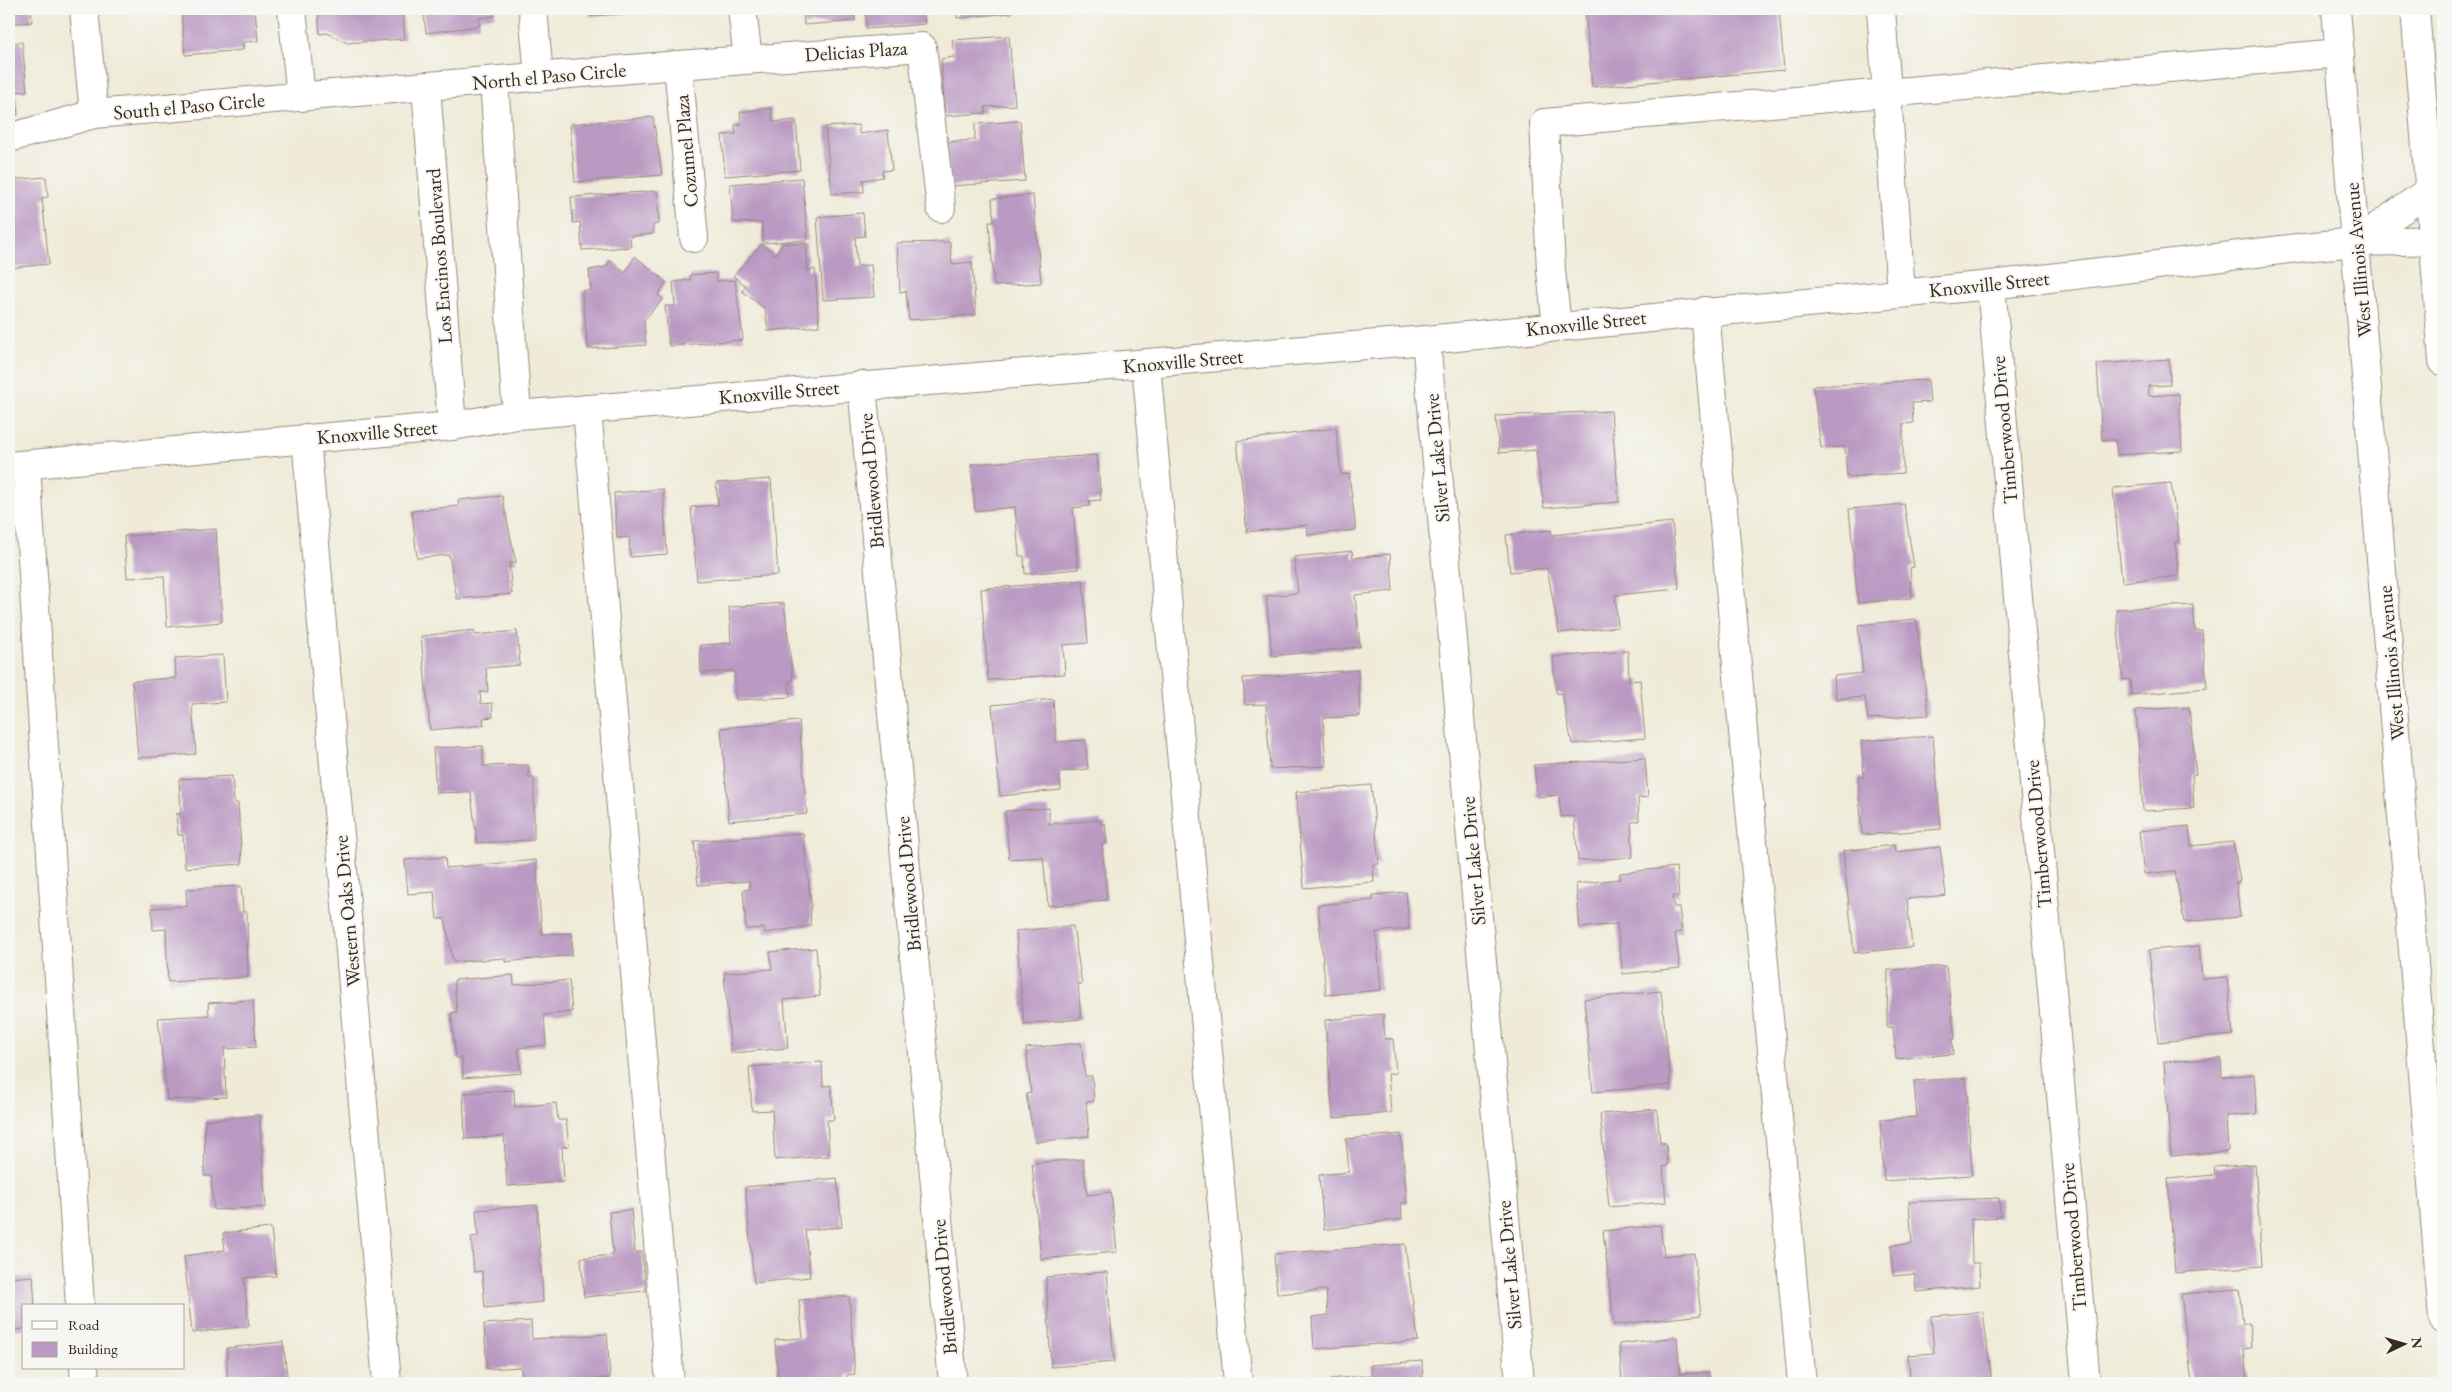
<svg xmlns="http://www.w3.org/2000/svg" width="2452" height="1392" viewBox="0 0 2452 1392" font-family="'EB Garamond',serif">
  <style>
    .building { fill: #ba99c2 }
    .lines { fill: none; stroke-linecap: round; stroke-linejoin: round }
    .minor-casing { stroke: #958a7b; stroke-width: 30 }
    .major-casing { stroke: #958a7b; stroke-width: 30 }
    .minor { stroke: #fff; stroke-width: 28 }
    .major { stroke: #fff; stroke-width: 28 }
    .labels { text-anchor: middle; stroke-width: 4; stroke-linejoin: round; paint-order: stroke }
    .street-label { font-size: 20px; fill: #3b2a1e; stroke: #f6f6f2 }
  </style>
  <rect width="100%" height="100%" fill="#f6f6f2"/>
  <filter id="ink" filterUnits="userSpaceOnUse"><feTurbulence type="fractalNoise" baseFrequency=".02" numOctaves="2"/><feDisplacementMap in="SourceGraphic" scale="10" xChannelSelector="R" yChannelSelector="G"/><feConvolveMatrix kernelMatrix="1 2 1 2 8 2 1 2 1" color-interpolation-filters="sRGB"/></filter>
  <filter id="wash" filterUnits="userSpaceOnUse"><feTurbulence type="fractalNoise" baseFrequency=".0096" numOctaves="4" result="noise"/><feDisplacementMap in="SourceGraphic" scale="20" xChannelSelector="R" yChannelSelector="G"/><feGaussianBlur stdDeviation="1.12" result="paint"/><feColorMatrix in="noise" values="0 0 0 0 0 0 0 0 0 0 0 0 0 0 0 0 0 1.4 0 .05"/><feComposite in="paint" operator="in"/></filter>
  <g filter="url(#wash)">
    <rect width="100%" height="100%" fill="#efebd8"/>
    <g id="blocks">
      <!-- building -->
      <g class="building">
        <path d="M9,9H31L32,22L9,24Z"/>
        <path d="M181,9H255L258,41L243,42V50L185,55Z"/>
        <path d="M325,9H402L405,39L347,43L327,33L320,34L318,14H325Z"/>
        <path d="M423,9H494L495,16L479,18L480,26L426,33Z"/>
        <path d="M590,9H647L648,12L590,16Z"/>
        <path d="M803,9H854L855,21L804,25Z"/>
        <path d="M865,9H923L925,24L867,29Z"/>
        <path d="M956,9H1012V13L957,18Z"/>
        <path d="M1585,9H1779L1784,70L1592,87Z"/>
        <path d="M1009,36L1015,105L985,107L986,113L945,116L941,59L954,57L952,40Z"/>
        <path d="M22,42L27,91L16,92L18,115L9,116V43Z"/>
        <path d="M771,108L773,122L796,120L800,170L725,176L722,135L736,134L735,125H741L740,112Z"/>
        <path d="M653,117L662,175L575,182L570,124Z"/>
        <path d="M1020,121L1025,181L950,186L946,142L975,140V124Z"/>
        <path d="M859,125V134L888,130L892,170L882,171L883,177L863,180L864,192L832,194L825,127Z"/>
        <path d="M46,177L48,197L42,198L49,264L9,268V180Z"/>
        <path d="M802,178L808,240L763,243L762,223L733,222L730,184Z"/>
        <path d="M657,191L659,224L653,225V234L630,236L631,247L582,250L580,222L573,223L571,197Z"/>
        <path d="M1033,195L1041,283L994,286L989,222H994L992,199Z"/>
        <path d="M863,213L865,236L855,237L857,266L871,265L874,297L823,300L817,217Z"/>
        <path d="M950,242L952,264L972,262L976,315L909,320L906,291L900,292L897,243Z"/>
        <path d="M806,243L808,271L815,269L819,326L768,331L765,309L742,291L746,286L733,276L762,244L775,255L782,244Z"/>
        <path d="M635,256L666,282L658,295L663,299L644,320L646,345L588,349L582,291L591,290L589,270L606,267L611,260L625,273Z"/>
        <path d="M716,273L717,281L735,280L743,340L669,346L665,306H675L673,282L690,280V275Z"/>
        <path d="M2169,359L2170,385L2148,386L2149,396L2179,394L2182,451L2117,455L2115,440H2102L2097,364Z"/>
        <path d="M1928,380L1930,402L1912,403L1913,423L1903,424V473L1847,477L1845,447L1821,448L1813,386Z"/>
        <path d="M1611,411L1619,502L1544,508L1536,450L1499,453L1496,416Z"/>
        <path d="M1336,428L1341,475L1349,474L1356,530L1308,535L1307,525L1247,532L1237,441Z"/>
        <path d="M1097,455L1101,500L1089,501L1090,506L1073,508L1078,569L1025,574L1024,556H1019L1015,507L975,511L971,464Z"/>
        <path d="M771,479L778,575L697,581L691,507L718,505L716,483Z"/>
        <path d="M2171,483L2179,542H2175L2179,576L2122,582L2113,488Z"/>
        <path d="M663,489L667,554L630,557L629,537L617,538L614,493Z"/>
        <path d="M502,496L516,563H509L512,594L457,599L449,555L417,558L412,511L459,506L458,500Z"/>
        <path d="M1904,504L1914,567L1910,568L1912,598L1858,603L1849,509Z"/>
        <path d="M1672,522L1679,589L1615,595L1618,627L1559,633L1547,568L1510,572L1506,535L1551,530L1552,535Z"/>
        <path d="M216,529L222,622L167,627L164,576L127,578L124,536Z"/>
        <path d="M1352,551L1353,558L1390,554L1393,591L1355,595L1360,647L1272,656L1266,596L1298,593L1294,557Z"/>
        <path d="M1083,580L1088,643L1063,645L1065,674L988,680L981,589Z"/>
        <path d="M784,603L793,680L789,681L790,697L736,700L734,671L701,673L700,645L731,643L729,607Z"/>
        <path d="M2193,605L2195,631H2202L2207,688L2131,695L2130,679L2123,680L2116,609Z"/>
        <path d="M1916,619L1929,715L1868,719L1865,697L1836,699L1834,676L1863,673L1858,625Z"/>
        <path d="M474,630L475,635L517,631L520,665L486,668L488,692H480L481,704L492,703L493,717L483,718L484,725L430,730L421,636Z"/>
        <path d="M1628,651L1629,681L1640,680L1645,738L1572,744L1562,694L1556,693L1553,657Z"/>
        <path d="M223,655L226,702L192,704L196,754L138,758L132,681L176,678L175,658Z"/>
        <path d="M1358,670L1360,716L1323,718L1326,766L1270,769L1266,704L1245,705L1243,678Z"/>
        <path d="M1053,699L1056,742L1085,740L1088,769L1059,772L1061,790L1000,796L992,705Z"/>
        <path d="M2189,707L2196,774L2192,775L2194,808L2143,811L2136,710Z"/>
        <path d="M799,721L807,814L729,821L721,728Z"/>
        <path d="M1933,736L1941,829L1862,835L1858,777H1864L1861,741Z"/>
        <path d="M483,746V766L528,765L529,778H534V840L477,843L471,792L436,793L433,748Z"/>
        <path d="M1645,758L1648,797L1638,798L1639,821L1631,822L1633,857L1578,861L1574,816L1561,817L1559,795L1537,797L1534,765Z"/>
        <path d="M232,776L234,803H238L242,864L185,868L183,835H178L176,814L181,813L179,779Z"/>
        <path d="M1371,785L1379,864H1373L1374,882L1304,888L1296,792Z"/>
        <path d="M1049,808V824L1100,820L1101,824L1105,823L1107,843L1102,844L1107,900L1048,906L1043,857L1009,859L1005,811Z"/>
        <path d="M2189,826L2191,846L2233,842L2240,881L2236,882L2240,917L2184,922L2175,871L2144,874L2139,831Z"/>
        <path d="M803,833L811,903L810,926L765,933L764,928L746,929L743,890L750,889L749,881L698,885L694,841Z"/>
        <path d="M1894,845L1895,852L1940,847L1946,895L1907,899L1912,947L1854,953L1843,851Z"/>
        <path d="M445,857L446,868L536,860L542,934L572,933V955L505,962V958L453,962L445,919H437L434,892L408,894L405,860Z"/>
        <path d="M1676,867L1679,896H1672L1674,907H1679L1682,932L1675,933L1680,968L1623,974L1617,924L1580,928L1576,884L1620,879V873Z"/>
        <path d="M241,886L243,912H247L248,977L168,982L166,929L153,930L152,908L187,906L186,889Z"/>
        <path d="M1406,892L1409,929L1376,932L1381,990L1326,995L1318,905L1373,900V895Z"/>
        <path d="M1073,926L1082,984H1078L1081,1019L1024,1024L1016,931Z"/>
        <path d="M2199,946L2202,979L2227,977L2233,1035L2158,1042L2149,950Z"/>
        <path d="M816,948L820,996L784,1000L788,1048L731,1053L724,973L772,969L770,952Z"/>
        <path d="M1946,966L1955,1039H1952L1953,1054L1896,1059L1893,1027L1887,1028L1888,970Z"/>
        <path d="M513,975L514,985L569,980L572,1012L544,1015L546,1045L518,1048L521,1073L463,1078L462,1058H456L451,1013L457,1012L454,980Z"/>
        <path d="M1661,991L1671,1085L1593,1092L1584,999Z"/>
        <path d="M253,1000L256,1047L224,1049L226,1097L167,1100L158,1018L209,1015L208,1003Z"/>
        <path d="M1383,1014L1385,1039H1393L1396,1073L1388,1074L1391,1113L1333,1118L1325,1020Z"/>
        <path d="M1081,1043L1085,1076H1092L1094,1101L1086,1102L1089,1136L1035,1142L1026,1094L1031,1093L1026,1048Z"/>
        <path d="M2221,1058L2222,1077L2254,1074L2257,1114L2226,1116L2228,1151L2171,1156L2164,1062Z"/>
        <path d="M822,1062L823,1086L831,1085L834,1120H827L829,1156L775,1160L772,1110L752,1111L749,1067Z"/>
        <path d="M1966,1078L1972,1175L1884,1181L1880,1120L1917,1117L1914,1081Z"/>
        <path d="M514,1090L515,1107L556,1103L558,1120H566L569,1146L562,1147L564,1182L507,1186L504,1136L465,1139L463,1093Z"/>
        <path d="M1657,1109L1660,1143H1666L1668,1166L1663,1167L1666,1202L1609,1207L1600,1114Z"/>
        <path d="M259,1115L266,1207L214,1210L211,1176H204L205,1120Z"/>
        <path d="M1401,1134L1407,1203H1401L1402,1219L1324,1230L1319,1175L1349,1172L1346,1139Z"/>
        <path d="M1083,1159L1087,1195L1111,1192L1117,1252L1041,1259L1032,1163Z"/>
        <path d="M2255,1164L2262,1266L2175,1273L2168,1179L2215,1175L2214,1167Z"/>
        <path d="M837,1178L842,1227L805,1230L810,1277L754,1283L745,1187Z"/>
        <path d="M1999,1198L2000,1217L1971,1219L1972,1263H1979L1980,1286L1916,1292L1915,1274L1893,1276L1891,1245L1912,1244L1909,1202Z"/>
        <path d="M537,1205L543,1302L485,1308L482,1271L474,1272L471,1237L478,1236L476,1210Z"/>
        <path d="M631,1210L635,1252H642L646,1291L584,1297L581,1258L613,1255L609,1212Z"/>
        <path d="M1660,1225L1664,1256L1694,1253L1701,1315L1614,1325L1603,1231Z"/>
        <path d="M271,1228L276,1276L244,1278L249,1326L192,1333L184,1256L225,1250L223,1233Z"/>
        <path d="M1405,1244L1418,1341L1314,1349L1312,1317L1328,1315L1326,1290L1277,1294L1274,1254Z"/>
        <path d="M1107,1272L1114,1362L1051,1367L1046,1277Z"/>
        <path d="M33,1276L35,1306H24V1329L9,1330V1278Z"/>
        <path d="M2239,1289L2243,1324L2249,1323L2251,1348L2244,1349L2247,1382L2192,1383L2181,1294Z"/>
        <path d="M849,1296L855,1374L847,1375L848,1383H778L775,1340L803,1338L799,1300Z"/>
        <path d="M1983,1312L1992,1383H1911L1908,1355L1934,1353L1931,1316Z"/>
        <path d="M531,1321L532,1339L607,1334L610,1378L580,1380L581,1383H522L521,1367L487,1369L484,1324Z"/>
        <path d="M1677,1337L1680,1374L1709,1372L1710,1383H1622L1619,1344Z"/>
        <path d="M283,1342L288,1383H227V1348Z"/>
        <path d="M1422,1361L1423,1383H1330V1379L1372,1375L1371,1365Z"/>
      </g>
    </g>
  </g>
  <g filter="url(#ink)">
    <use href="#blocks" fill-opacity="0" stroke="#958a7b" stroke-width="1"/>
    <g class="lines">
      <defs>
        <g id="minor">
          <path d="M84,9L94,114"/>
          <path d="M292,9L301,97"/>
          <path d="M533,9L539,77"/>
          <path d="M742,9L748,59"/>
          <path d="M1881,9L1901,293"/>
          <path d="M678,65L694,238"/>
          <path d="M494,81L517,415"/>
          <path d="M426,87L452,426"/>
          <path d="M9,138L94,114L678,65L922,47L941,208"/>
          <path d="M2356,242L2430,190L2443,188"/>
          <path d="M1991,285L2086,1383"/>
          <path d="M1705,311L1802,1383"/>
          <path d="M1557,327L1551,271L1544,123L2340,53"/>
          <path d="M1426,340L1520,1383"/>
          <path d="M1146,364L1238,1383"/>
          <path d="M862,385L953,1383"/>
          <path d="M587,409L670,1383"/>
          <path d="M306,438L387,1383"/>
          <path d="M26,465L80,1306"/>
          <path d="M9,466L452,426L517,415L1426,340L1991,285L2314,246L2356,242L2443,240"/>
          <path d="M84,1368L85,1383"/>
        </g>
        <g id="major">
          <path d="M2336,9L2443,1318"/>
          <path d="M2415,9L2443,361"/>
        </g>
      </defs>
      <!-- minor casing -->
      <use href="#minor" class="minor-casing"/>
      <!-- major casing -->
      <use href="#major" class="major-casing"/>
      <!-- minor -->
      <use href="#minor" class="minor"/>
      <!-- major -->
      <use href="#major" class="major"/>
    </g>
  </g>
  <g class="labels">
    <!-- street labels -->
    <g class="street-label">
      <text transform="translate(856 51) rotate(-4)" y="7">Delicias Plaza</text>
      <text transform="translate(549 76) rotate(-5)" y="7">North el Paso Circle</text>
      <text transform="translate(189 106) rotate(-5)" y="7">South el Paso Circle</text>
      <text transform="translate(686 151) rotate(-95)" y="7">Cozumel Plaza</text>
      <text transform="translate(439 256) rotate(-94)" y="7">Los Encinos Boulevard</text>
      <text transform="translate(2358 260) rotate(-95)" y="7">West Illinois Avenue</text>
      <text transform="translate(1989 284) rotate(-6)" y="7">Knoxville Street</text>
      <text transform="translate(1586 323) rotate(-6)" y="7">Knoxville Street</text>
      <text transform="translate(1183 361) rotate(-5)" y="7">Knoxville Street</text>
      <text transform="translate(779 392) rotate(-5)" y="7">Knoxville Street</text>
      <text transform="translate(2004 430) rotate(-95)" y="7">Timberwood Drive</text>
      <text transform="translate(377 432) rotate(-5)" y="7">Knoxville Street</text>
      <text transform="translate(1437 458) rotate(-95)" y="7">Silver Lake Drive</text>
      <text transform="translate(871 481) rotate(-95)" y="7">Bridlewood Drive</text>
      <text transform="translate(2391 663) rotate(-95)" y="7">West Illinois Avenue</text>
      <text transform="translate(2038 834) rotate(-95)" y="7">Timberwood Drive</text>
      <text transform="translate(1473 861) rotate(-95)" y="7">Silver Lake Drive</text>
      <text transform="translate(908 884) rotate(-95)" y="7">Bridlewood Drive</text>
      <text transform="translate(347 911) rotate(-95)" y="7">Western Oaks Drive</text>
      <text transform="translate(2073 1237) rotate(-95)" y="7">Timberwood Drive</text>
      <text transform="translate(1509 1265) rotate(-95)" y="7">Silver Lake Drive</text>
      <text transform="translate(944 1287) rotate(-95)" y="7">Bridlewood Drive</text>
    </g>
  </g>
  <!-- margin -->
  <rect width="2452" height="1392" fill="none" stroke="#f6f6f2" stroke-width="30"/>
  <!-- legend -->
  <rect x="22" y="1304" width="162" height="65" fill="#f6f6f2" stroke="#aba49d"/>
  <rect x="32" y="1321" width="25" height="8" fill="#ffffff" stroke="#aba49d"/>
  <text x="68" y="1330" font-size="15" fill="#3b2a1e">Road</text>
  <rect x="32" y="1342" width="25" height="15" fill="#ba99c2" stroke="#aba49d"/>
  <text x="68" y="1354" font-size="15" fill="#3b2a1e">Building</text>
  <!-- north arrow -->
  <g transform="translate(2404 1344) rotate(85)" stroke="#f6f6f2" stroke-width="4" paint-order="stroke">
  <path d="M0-4L9 19L0 12L-9 19Z" fill="#3b2a1e"/>
  <text y="-8" font-size="14" font-weight="bold" text-anchor="middle" fill="#3b2a1e">N</text>
  </g>
</svg>
